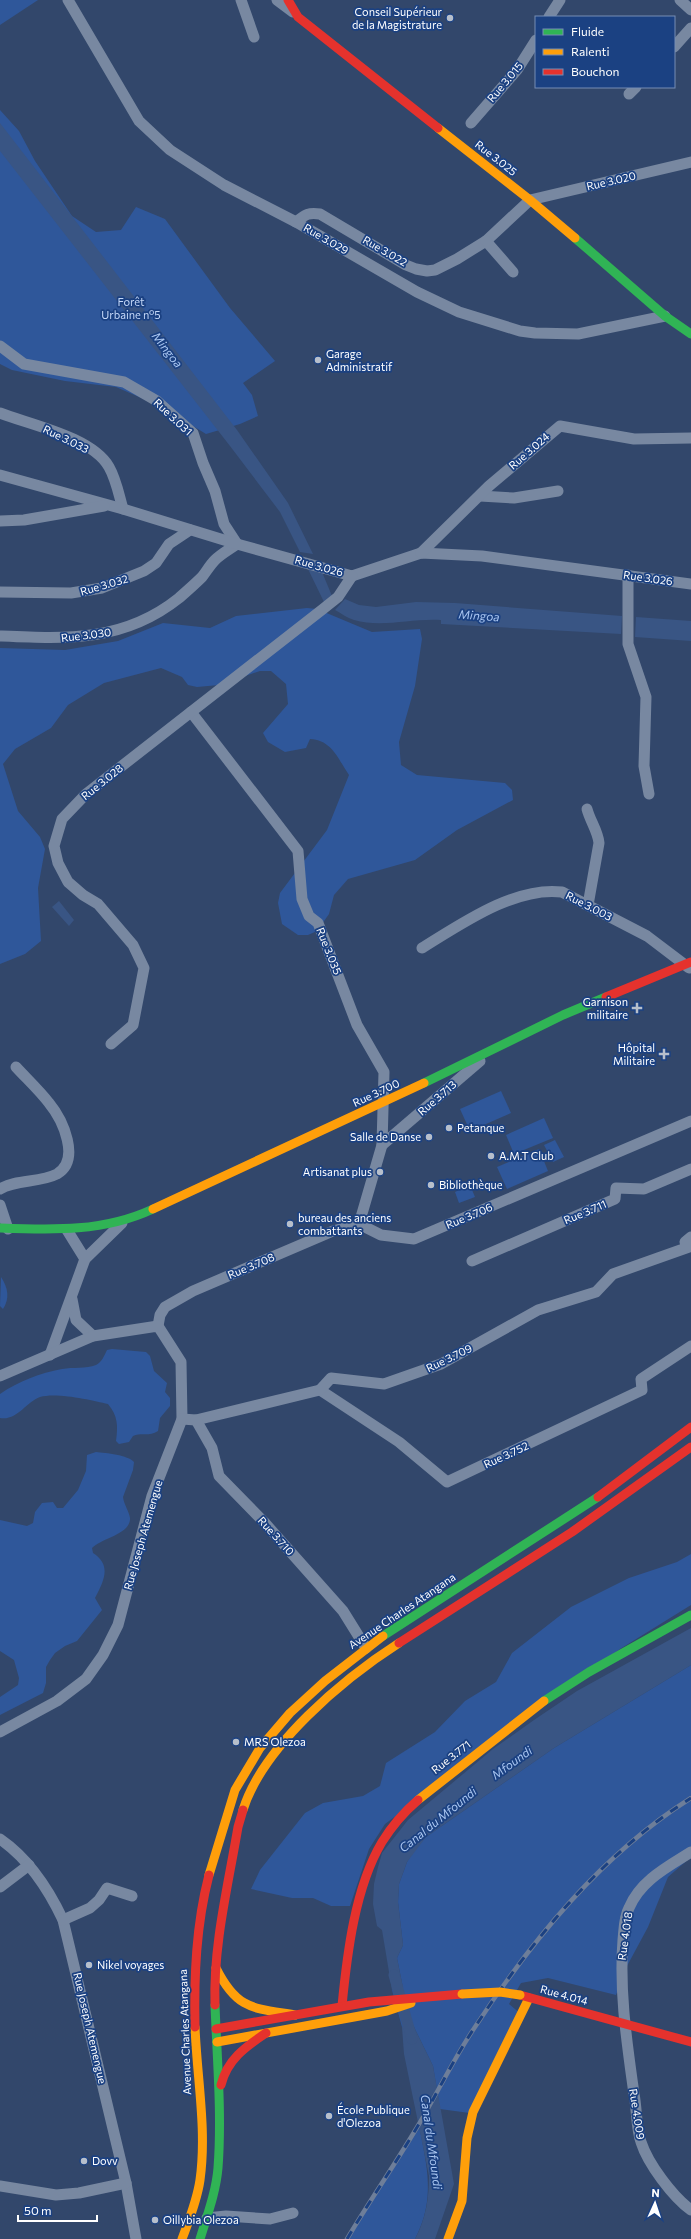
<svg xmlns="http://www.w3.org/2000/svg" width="691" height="2239" viewBox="0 0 691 2239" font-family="Commissioner,sans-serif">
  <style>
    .green { fill: #2f579a }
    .water { fill: #395584 }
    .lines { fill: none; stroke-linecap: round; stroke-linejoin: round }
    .canal { stroke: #395584; stroke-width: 11 }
    .street { stroke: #7888a1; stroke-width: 11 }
    .fast { stroke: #30b455; stroke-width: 9 }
    .slow { stroke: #ff9f0a; stroke-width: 9 }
    .jam { stroke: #e5322d; stroke-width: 9 }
    .rail-casing { stroke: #6e7e99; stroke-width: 4.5 }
    .rail { stroke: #1b4182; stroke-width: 3; stroke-dasharray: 9; stroke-linecap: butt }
    .slow-bridge { stroke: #ff9f0a; stroke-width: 9 }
    .poi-dot { fill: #b7bfcb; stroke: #1b4182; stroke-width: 1.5 }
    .labels { text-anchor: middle; stroke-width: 3.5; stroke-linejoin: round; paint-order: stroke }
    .poi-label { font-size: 11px; fill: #fff; stroke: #1b4182; text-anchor: start }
    .street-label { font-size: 11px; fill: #fff; stroke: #1b4182 }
    .park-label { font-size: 11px; fill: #c5d8f8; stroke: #1b4182 }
    .water-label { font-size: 12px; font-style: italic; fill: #abc7f2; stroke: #1b4182 }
  </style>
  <rect width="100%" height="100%" fill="#32476b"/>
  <!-- green -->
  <g class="green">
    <path d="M0,0H38L0,25Z"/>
    <path d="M0,110L19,131L35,161L72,216L96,232L121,230L136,207L165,219L230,308L275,361L243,383L252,395L258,416L240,424L206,434L162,407L116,387L65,381L12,370L0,364Z"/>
    <path d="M307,608L317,609L372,632L420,629L422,639L415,686L399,742L401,765L417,775L505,783L512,790L513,800L457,830L415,860L348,879L334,895L329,914L317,931L308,935H298L282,924L278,903L280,893L327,830L349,775C338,759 332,740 310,739L306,748L285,752L268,742L263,733L288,704L286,684L271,671H260L219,685L197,687L188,685L182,677L161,668L104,683L68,705L51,728L15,749L3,764L18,811L40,837L45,849L38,888L41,941L25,954L0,964V648L65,650L118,641L163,623L210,628L236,616Z"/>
    <path d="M501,1091L511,1113L470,1131L460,1109Z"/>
    <path d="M544,1118L553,1138L514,1154L506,1135Z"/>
    <path d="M555,1140L564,1157L553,1162L544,1145Z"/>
    <path d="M539,1149L548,1171L507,1189L497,1167Z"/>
    <path d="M470,1185L475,1197L459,1203L455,1192Z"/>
    <path d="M1,1277C8,1288 10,1298 3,1309L0,1306Z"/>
    <path d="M112,1349L146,1352L150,1356L154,1371L167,1383L165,1392L170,1398V1406L160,1418L158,1431C149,1437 142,1432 133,1436L129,1442L119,1444L116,1441C118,1426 118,1416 108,1404C92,1400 56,1392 40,1397C26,1402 17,1421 0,1418V1394C19,1381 40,1373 62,1369C73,1367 86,1369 96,1365C102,1362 104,1356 107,1350Z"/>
    <path d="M96,1452C106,1453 128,1455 134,1462L133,1470L123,1497C124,1505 129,1511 130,1518C131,1534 102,1538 92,1548L93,1553C112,1565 104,1581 95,1598L102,1610L77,1641L65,1646L55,1653L50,1660L46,1667V1683L43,1693L0,1715V1697L18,1685L19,1678L14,1660L0,1651V1520L27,1526L33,1523L35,1512L42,1503L53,1502L57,1508H63L78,1490L86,1471L87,1455Z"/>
    <path d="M691,1554V1605L620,1649L385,1824L369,1849L350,1906H331L313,1898H292L251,1889L260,1870L305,1813L323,1803L363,1796L380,1786L386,1763L435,1732L465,1701L496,1682L512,1653L571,1607L629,1578L677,1562Z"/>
    <path d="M691,1665V1857L668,1877L648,1927L627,1966L616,1995L548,1978L521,1983L509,2004L521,2014L477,2114L440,2109L433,2066L413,2025L402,2027L392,1990L403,1988L397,1958L403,1945L398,1902L399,1884L407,1862L415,1848L426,1837L554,1748Z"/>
    <path d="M419,2125C427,2167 436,2199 415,2239H347L372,2195Z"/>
  </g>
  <!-- water -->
  <g class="water">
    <path d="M0,123L237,430L288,503L313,554L300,552L280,512L230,446L0,151Z"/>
    <path d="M308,569L322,572L332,596L324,602Z"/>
    <path d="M345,599L359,605L376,607L416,602L455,603L622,616L621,634L441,624V620C412,618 382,628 354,620C347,618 341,613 335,610Z"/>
    <path d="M636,617L691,621V641L635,637Z"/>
    <path d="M59,901L74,920L69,926L52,907Z"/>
    <path d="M691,1628V1665L554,1748L426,1837L407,1862L399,1884L398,1902L403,1945L397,1958L403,1988L392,1990L382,1930L377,1926L373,1904L374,1884L378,1867L382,1853L408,1820L493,1749L534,1720L577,1691Z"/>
    <path d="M413,2025L433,2066L454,2184L435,2239H415C426,2219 429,2198 429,2176L404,2054L402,2027Z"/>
  </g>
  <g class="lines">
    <!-- canal -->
    <path class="canal" d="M394,1975L412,2039"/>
    <!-- street -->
    <g class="street">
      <path d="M68,0L139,121L170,150L224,185L296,222L417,292L459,312L520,331L535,333L578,334L665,316"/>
      <path d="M241,0L254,37"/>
      <path d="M277,0L293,12"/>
      <path d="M680,0L691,10"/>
      <path d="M549,17L560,0"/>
      <path d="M674,47L691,28"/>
      <path d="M629,94L636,87"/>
      <path d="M471,123L517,70L536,40"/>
      <path d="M296,222C305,215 308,212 320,214L406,265L416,269L427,271L435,270L457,259L486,241L530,200L691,162"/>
      <path d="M486,241L513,272"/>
      <path d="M0,346L24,364L124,382L157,401L193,433L203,463L215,491L224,524L237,544C230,549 221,554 215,560C210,565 206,572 202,577C195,584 187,591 179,598C124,642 67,639 0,636"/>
      <path d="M0,413C31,425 92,437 109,467C116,479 119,495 123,509"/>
      <path d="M0,475L123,509L237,544L352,576L421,553L482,556L691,584"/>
      <path d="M480,496L514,498L558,491"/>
      <path d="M0,521L24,520L104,506"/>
      <path d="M421,553L489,486L560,426L634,439L691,438"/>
      <path d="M628,575V644L646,697L644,766L649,794"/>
      <path d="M0,592L71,593L102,588L144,571L156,563L169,544L190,530"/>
      <path d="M191,712L298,851L302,899L309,916L318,923L357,1025L384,1072L382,1145L359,1224L381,1235L414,1239L691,1121"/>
      <path d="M587,809C590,821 598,831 599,843L588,905"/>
      <path d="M422,948C461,924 515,886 562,892L647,936L689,968"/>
      <path d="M111,1044L133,1025L144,968L133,945L98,904L83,895L68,882L58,863L54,846L62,819L86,794L323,609L338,597L352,576"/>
      <path d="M382,1145L480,1061"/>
      <path d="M0,1189C16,1179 40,1183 57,1174C81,1160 63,1120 49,1103C39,1090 27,1079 16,1067"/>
      <path d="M0,1205L8,1229"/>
      <path d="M67,1230L85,1259"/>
      <path d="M472,1261L615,1199L616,1188L644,1189L691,1169"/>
      <path d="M72,1299L76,1320L93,1336"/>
      <path d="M158,1326L160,1315L165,1307L193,1291L333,1231L359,1224"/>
      <path d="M50,1355L85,1259L122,1223"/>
      <path d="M0,1376L93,1336L158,1326L181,1362L182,1419L152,1496L118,1625L103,1655L86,1679L57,1701L0,1732"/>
      <path d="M320,1390L399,1442L447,1482L642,1390L641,1379L691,1346"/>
      <path d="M182,1419L196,1420L320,1390L331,1378L384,1384L441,1364L538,1310L596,1292L613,1274L689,1247L685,1242L691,1237"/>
      <path d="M196,1420L212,1448L219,1476L264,1522L343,1611L366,1648"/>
      <path d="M0,1839C29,1859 48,1888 63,1920L126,2183L136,2239"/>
      <path d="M691,1852C667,1867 640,1881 629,1908C624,1917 624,1930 623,1940C619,1992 627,2043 634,2094C637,2109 636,2128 641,2142C648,2164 673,2197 691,2210"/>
      <path d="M0,1887L29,1865"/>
      <path d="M63,1920L90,1908L99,1900L107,1888L132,1896"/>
      <path d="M0,2186L56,2195L79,2193L126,2183"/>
      <path d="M207,2218L226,2216L270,2219L293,2213"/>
    </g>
    <!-- fast -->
    <g class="fast">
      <path d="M575,238L665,316L691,334"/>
      <path d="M424,1083L563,1015L606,997"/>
      <path d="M0,1228C53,1230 104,1232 153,1209"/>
      <path d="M383,1636L598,1497"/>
      <path d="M544,1701L589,1672L691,1615"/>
      <path d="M200,2239C207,2216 216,2192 218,2168C222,2114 217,2059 215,2005"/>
    </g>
    <!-- slow -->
    <g class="slow">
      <path d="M438,128L530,200L575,238"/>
      <path d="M153,1209L424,1083"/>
      <path d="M418,1800L544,1701"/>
      <path d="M243,1810C263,1746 343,1679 399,1643"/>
      <path d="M209,1875L235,1790L260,1748L290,1713L325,1681L383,1636"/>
      <path d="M216,1968C237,2010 253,2008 295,2015"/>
      <path d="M217,2042L387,2011L411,2003"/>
      <path d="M182,2239C189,2220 197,2201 200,2180C207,2130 197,2078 195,2027"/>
      <path d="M448,2239L462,2201L467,2138L473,2112L529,1998"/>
    </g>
    <!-- jam -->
    <g class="jam">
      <path d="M288,0L298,17L438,128"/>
      <path d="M606,997L691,962"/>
      <path d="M598,1497L691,1427"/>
      <path d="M399,1643L572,1532L691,1447"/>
      <path d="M520,1995L691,2042"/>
      <path d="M215,2005C213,1946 228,1886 238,1827L243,1810"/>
      <path d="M342,2006C347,1954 355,1887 382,1842C392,1826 404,1812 418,1800"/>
      <path d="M195,2027C194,1976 196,1925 209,1875"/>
      <path d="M216,2029L369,2002L462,1994"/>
      <path d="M221,2085C227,2060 245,2047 266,2033"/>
    </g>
    <defs>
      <path id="rail" d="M347,2239C370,2200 396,2163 419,2124C438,2092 454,2058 475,2027C532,1940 602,1854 691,1798"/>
    </defs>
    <!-- rail casing -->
    <use href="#rail" class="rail-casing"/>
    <!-- rail -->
    <use href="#rail" class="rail"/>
    <!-- slow-bridge -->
    <path class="slow-bridge" d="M462,1994L500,1992L520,1995"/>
  </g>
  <!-- markers -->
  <g class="poi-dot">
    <circle cx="450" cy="18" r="4"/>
    <circle cx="318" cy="360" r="4"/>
    <path d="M635 1002h4v4h4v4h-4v4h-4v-4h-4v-4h4z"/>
    <path d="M662 1048h4v4h4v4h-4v4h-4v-4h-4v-4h4z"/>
    <circle cx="449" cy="1128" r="4"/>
    <circle cx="429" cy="1137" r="4"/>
    <circle cx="491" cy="1156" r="4"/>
    <circle cx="380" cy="1172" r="4"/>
    <circle cx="431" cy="1185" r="4"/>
    <circle cx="290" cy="1224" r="4"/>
    <circle cx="236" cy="1742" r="4"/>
    <circle cx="89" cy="1965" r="4"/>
    <circle cx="329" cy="2116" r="4"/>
    <circle cx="84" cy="2161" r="4"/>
    <circle cx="155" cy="2220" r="4"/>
  </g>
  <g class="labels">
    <!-- poi labels -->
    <g class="poi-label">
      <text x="442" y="16" text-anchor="end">Conseil Supérieur<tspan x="442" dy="13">de la Magistrature</tspan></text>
      <text x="326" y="358">Garage<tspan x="326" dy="13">Administratif</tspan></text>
      <text x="628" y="1006" text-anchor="end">Garnison<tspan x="628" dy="13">militaire</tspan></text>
      <text x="655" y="1052" text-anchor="end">Hôpital<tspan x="655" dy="13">Militaire</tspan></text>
      <text x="457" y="1132">Petanque</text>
      <text x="421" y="1141" text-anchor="end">Salle de Danse</text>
      <text x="499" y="1160">A.M.T Club</text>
      <text x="372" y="1176" text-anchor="end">Artisanat plus</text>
      <text x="439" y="1189">Bibliothèque</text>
      <text x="298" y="1222">bureau des anciens<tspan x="298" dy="13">combattants</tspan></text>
      <text x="244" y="1746">MRS Olezoa</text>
      <text x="97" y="1969">Nikel voyages</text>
      <text x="337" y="2114">École Publique<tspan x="337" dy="13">d'Olezoa</tspan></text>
      <text x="92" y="2165">Dovv</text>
      <text x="163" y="2224">Oillybia Olezoa</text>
    </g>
    <!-- street labels -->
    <g class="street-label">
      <text transform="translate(505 82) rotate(-50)" y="4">Rue 3.015</text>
      <text transform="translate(496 158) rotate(38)" y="4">Rue 3.025</text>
      <text transform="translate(611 181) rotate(-13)" y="4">Rue 3.020</text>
      <text transform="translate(326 239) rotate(30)" y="4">Rue 3.029</text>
      <text transform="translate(385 251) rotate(30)" y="4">Rue 3.022</text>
      <text transform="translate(173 417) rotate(43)" y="4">Rue 3.031</text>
      <text transform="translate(66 439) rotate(26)" y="4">Rue 3.033</text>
      <text transform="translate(529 451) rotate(-41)" y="4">Rue 3.024</text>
      <text transform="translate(319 566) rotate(16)" y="4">Rue 3.026</text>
      <text transform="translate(648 578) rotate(8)" y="4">Rue 3.026</text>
      <text transform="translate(104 585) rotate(-16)" y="4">Rue 3.032</text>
      <text transform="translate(86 635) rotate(-7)" y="4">Rue 3.030</text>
      <text transform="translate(102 782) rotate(-39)" y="4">Rue 3.028</text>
      <text transform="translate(589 906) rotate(27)" y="4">Rue 3.003</text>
      <text transform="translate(329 951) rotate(68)" y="4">Rue 3.035</text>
      <text transform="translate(376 1093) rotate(-25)" y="4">Rue 3.700</text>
      <text transform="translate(437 1098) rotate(-41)" y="4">Rue 3.713</text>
      <text transform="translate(585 1212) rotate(-23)" y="4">Rue 3.711</text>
      <text transform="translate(469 1216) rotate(-23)" y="4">Rue 3.706</text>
      <text transform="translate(251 1266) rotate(-23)" y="4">Rue 3.708</text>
      <text transform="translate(449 1358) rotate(-26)" y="4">Rue 3.709</text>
      <text transform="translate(506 1455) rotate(-25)" y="4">Rue 3.752</text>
      <text transform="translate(143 1535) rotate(-74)" y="4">Rue Joseph Atemengue</text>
      <text transform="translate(276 1536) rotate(48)" y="4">Rue 3.710</text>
      <text transform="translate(402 1611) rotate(-34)" y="4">Avenue Charles Atangana</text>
      <text transform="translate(451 1757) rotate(-38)" y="4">Rue 3.771</text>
      <text transform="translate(625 1936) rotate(-82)" y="4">Rue 4.018</text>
      <text transform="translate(564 1995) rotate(15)" y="4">Rue 4.014</text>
      <text transform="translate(90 2028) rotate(77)" y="4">Rue Joseph Atemengue</text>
      <text transform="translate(185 2032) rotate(-92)" y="4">Avenue Charles Atangana</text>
      <text transform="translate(637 2114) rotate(81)" y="4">Rue 4.009</text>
    </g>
    <!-- park labels -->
    <g class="park-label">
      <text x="131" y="306">Forêt<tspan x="131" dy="13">Urbaine n°5</tspan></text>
    </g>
    <!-- water labels -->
    <g class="water-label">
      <text transform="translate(167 350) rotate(52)" y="4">Mingoa</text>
      <text transform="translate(479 616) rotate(4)" y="4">Mingoa</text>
      <text transform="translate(512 1763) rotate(-36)" y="4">Mfoundi</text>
      <text transform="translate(438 1820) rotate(-39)" y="4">Canal du Mfoundi</text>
      <text transform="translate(431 2142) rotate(82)" y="4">Canal du Mfoundi</text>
    </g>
  </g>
  <!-- legend -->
  <rect x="535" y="16" width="140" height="72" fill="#1b4182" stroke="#768db4"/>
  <rect x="543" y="29" width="20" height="6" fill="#30b455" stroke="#768db4"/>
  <text x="571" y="36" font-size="12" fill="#ffffff">Fluide</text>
  <rect x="543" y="49" width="20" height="6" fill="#ff9f0a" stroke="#768db4"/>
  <text x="571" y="56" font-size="12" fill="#ffffff">Ralenti</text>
  <rect x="543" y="69" width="20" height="6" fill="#e5322d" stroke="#768db4"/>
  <text x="571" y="76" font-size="12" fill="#ffffff">Bouchon</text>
  <!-- north arrow -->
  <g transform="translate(655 2203) rotate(3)" stroke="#1b4182" stroke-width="3" paint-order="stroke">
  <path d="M0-3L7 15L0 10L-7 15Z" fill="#ffffff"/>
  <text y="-6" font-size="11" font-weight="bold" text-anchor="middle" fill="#ffffff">N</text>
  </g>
  <!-- scale -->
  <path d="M18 2215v6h79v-6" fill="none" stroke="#ffffff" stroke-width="2"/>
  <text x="24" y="2215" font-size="12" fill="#ffffff" stroke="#1b4182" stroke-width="3" paint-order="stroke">50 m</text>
</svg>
